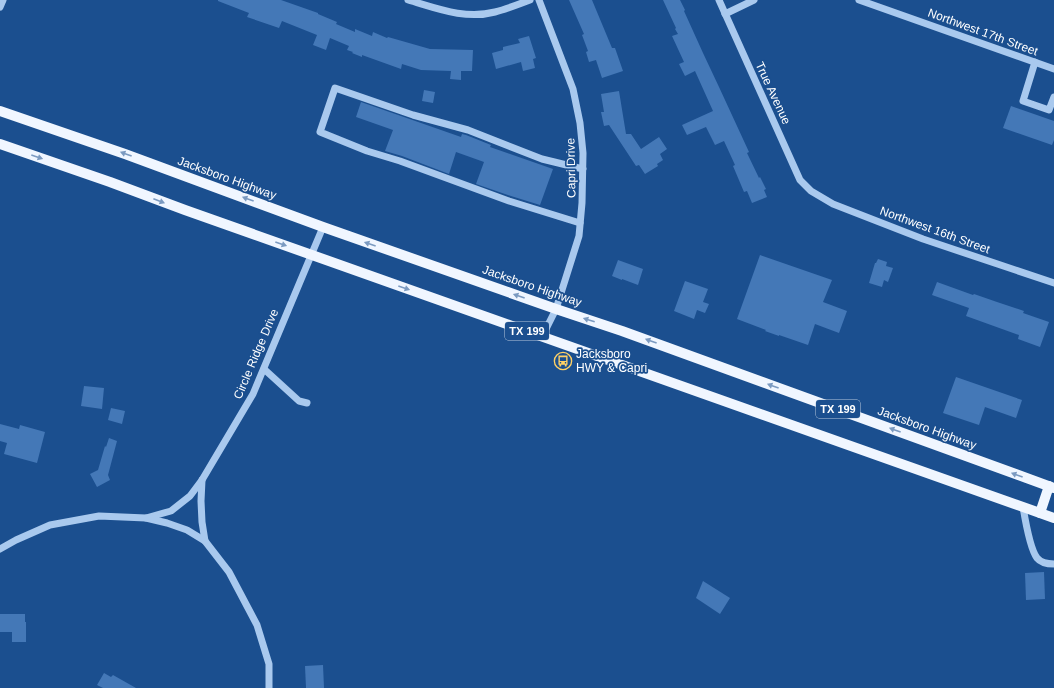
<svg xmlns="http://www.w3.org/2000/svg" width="1054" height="688" viewBox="0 0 1054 688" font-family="Helvetica,sans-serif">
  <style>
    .building { fill: #4478b7 }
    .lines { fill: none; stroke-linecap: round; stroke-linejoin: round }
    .minor { stroke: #a9c9ee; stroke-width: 7 }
    .major { stroke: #f0f6ff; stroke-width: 10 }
    .oneway { fill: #7b9ac1 }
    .labels { text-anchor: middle; stroke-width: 3.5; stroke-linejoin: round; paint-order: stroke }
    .shield { fill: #1b4f8f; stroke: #bbcadd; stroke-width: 1 }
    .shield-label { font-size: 11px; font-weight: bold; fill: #fff }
    .street-label { font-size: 12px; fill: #fff; stroke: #1b4f8f }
    .poi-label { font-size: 12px; fill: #fff; stroke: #1b4f8f; text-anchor: start }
  </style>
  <rect width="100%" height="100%" fill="#1b4f8f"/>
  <!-- building -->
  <g class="building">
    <path d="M218,0H281L318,13V14L337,22L336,24L355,32V29L372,36L373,32L387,38L388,37L430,49L473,50L472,71H461V80L450,79L451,71L421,70L402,64L401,69L362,55V57L352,53L353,52L347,50L349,46L330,38L326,50L313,45L317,35L282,21L279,28L247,17L249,13L218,1Z"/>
    <path d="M569,0H592L612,48H615L623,71L602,78L596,60L589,62L586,52L588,51L582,35L584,34Z"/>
    <path d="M663,0H680L685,10L684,11L703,53L719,87L749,152L747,153L759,178L760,177L766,189L764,190L767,197L752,203L747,191L744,192L733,166L735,165L724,141L715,145L706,127L687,135L682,125L713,111L695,71L685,76L679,64L684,62L672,36L678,34L675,29L676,28Z"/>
    <path d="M529,36L536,58L533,59L535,68L523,71L521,62L496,69L492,53L503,50V47L520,43L518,39Z"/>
    <path d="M424,90L435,92L433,103L422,101Z"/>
    <path d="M619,91L626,134H631L641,149L659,137L667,149L660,154L663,160L657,164L658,166L645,174L639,165L636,166L609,125L604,126L601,112H604L601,94Z"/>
    <path d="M361,102L461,137L462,134L466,135L491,145L490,147L553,169L540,205L511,196L476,184L484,162L456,152L449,174L402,156L385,151L393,130L356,117Z"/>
    <path d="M1011,106L1054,121V140L1052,145L1003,128Z"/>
    <path d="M760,255L832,280L823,302L847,311L839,333L815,324L808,345L779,335V336L765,331L766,330L737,319Z"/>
    <path d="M878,259L887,262L886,266L893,268L888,282L884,280L882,287L869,283L875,263H876Z"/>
    <path d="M618,260L643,269L638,285L622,279V280L612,276Z"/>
    <path d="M685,281L708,289L703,302L709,304L705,313L697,310L694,319L674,311Z"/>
    <path d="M937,282L973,295L974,294L997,302L1024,311L1023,313L1049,322L1040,347L1018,339L1019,335L966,316L969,308L932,295Z"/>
    <path d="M956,377L1022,400L1016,418L985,407L979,425L943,413Z"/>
    <path d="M84,386L104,388L102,409L81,406Z"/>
    <path d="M111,408L125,411L122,424L108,420Z"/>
    <path d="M0,424L19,429L20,425L45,432L37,463L4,454L7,443L0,441Z"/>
    <path d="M109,438L117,441L108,475L110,480L97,487L90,474L98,470L105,446L106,447Z"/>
    <path d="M1044,572L1045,599L1026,600L1025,573Z"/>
    <path d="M703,581L730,598L720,614L696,598Z"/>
    <path d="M0,614H25V622H26V642H12V632H0Z"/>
    <path d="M323,665L324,688H306L305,666Z"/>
    <path d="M104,673L111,677L113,675L136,688H103L97,685Z"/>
  </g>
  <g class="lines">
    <!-- minor -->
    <g class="minor">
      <path d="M408,0C436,8 465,20 495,12C507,9 519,4 530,0"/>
      <path d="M539,0L573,89L580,123L583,153L582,203L579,236L556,309L542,337"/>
      <path d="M719,0L800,180L811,191L833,204L923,239L1054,283"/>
      <path d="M859,0L1054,69"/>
      <path d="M0,7L3,0"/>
      <path d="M725,14L754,0"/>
      <path d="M1035,62L1023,101L1049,110L1054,97"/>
      <path d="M580,223L509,201L400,161L367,151L320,132L335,88L413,115L468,130L542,159L583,169"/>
      <path d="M264,369L299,401L307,403"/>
      <path d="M202,480L201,501L202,522L205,541L229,572L257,625L269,664V688"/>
      <path d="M1023,507C1025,519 1030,549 1037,558C1041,563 1048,564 1054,564"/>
      <path d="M146,518L171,511L190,496L202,480L253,394L323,227"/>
      <path d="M0,549L16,540L50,525L99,516L146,518L167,523L187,530L205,541"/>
    </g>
    <!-- major -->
    <g class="major">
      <path d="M0,111L125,154L323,227L556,309L622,331L1054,488"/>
      <path d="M0,144L110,182L185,210L1054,518"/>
      <path d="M1040,513L1049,486"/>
    </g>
  </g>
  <!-- one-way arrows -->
  <defs><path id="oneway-solid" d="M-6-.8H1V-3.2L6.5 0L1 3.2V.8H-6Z"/></defs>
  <g class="oneway">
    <use href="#oneway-solid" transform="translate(126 154) rotate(-160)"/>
    <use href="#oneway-solid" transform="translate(37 157) rotate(19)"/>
    <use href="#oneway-solid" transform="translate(248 199) rotate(-160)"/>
    <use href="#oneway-solid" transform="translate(159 201) rotate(21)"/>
    <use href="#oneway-solid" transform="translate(281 244) rotate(19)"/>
    <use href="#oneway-solid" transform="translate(370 244) rotate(-161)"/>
    <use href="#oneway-solid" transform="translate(404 288) rotate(19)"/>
    <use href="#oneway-solid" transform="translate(519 296) rotate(-161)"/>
    <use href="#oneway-solid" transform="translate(589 320) rotate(-162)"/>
    <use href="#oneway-solid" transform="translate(651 341) rotate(-160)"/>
    <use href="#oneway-solid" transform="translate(773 386) rotate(-160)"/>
    <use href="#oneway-solid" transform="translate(895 430) rotate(-160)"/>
    <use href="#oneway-solid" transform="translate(1017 475) rotate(-160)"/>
  </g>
  <!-- icons -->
  <defs>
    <symbol id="bus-ring" viewBox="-11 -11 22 22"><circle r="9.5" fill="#1b4f8f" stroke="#ffd166" stroke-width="1.5"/><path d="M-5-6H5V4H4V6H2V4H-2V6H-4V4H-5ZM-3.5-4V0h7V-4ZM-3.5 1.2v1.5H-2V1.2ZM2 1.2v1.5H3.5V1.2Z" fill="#ffd166"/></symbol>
  </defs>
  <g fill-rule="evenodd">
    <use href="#bus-ring" x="553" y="351" width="20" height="20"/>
  </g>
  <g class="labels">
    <!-- shield labels -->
    <g class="shield">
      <rect x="505" y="322" width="44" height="18" rx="3"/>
      <rect x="816" y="400" width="44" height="18" rx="3"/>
    </g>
    <g class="shield-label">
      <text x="527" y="335">TX 199</text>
      <text x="838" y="413">TX 199</text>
    </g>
    <!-- street labels -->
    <g class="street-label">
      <text transform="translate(983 32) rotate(20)" y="4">Northwest 17th Street</text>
      <text transform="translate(773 93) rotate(65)" y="4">True Avenue</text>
      <text transform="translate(571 168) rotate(-91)" y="4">Capri Drive</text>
      <text transform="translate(227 178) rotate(20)" y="4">Jacksboro Highway</text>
      <text transform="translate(935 230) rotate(20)" y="4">Northwest 16th Street</text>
      <text transform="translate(532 286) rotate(19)" y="4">Jacksboro Highway</text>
      <text transform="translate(256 354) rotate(-67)" y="4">Circle Ridge Drive</text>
      <text transform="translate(927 428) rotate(20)" y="4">Jacksboro Highway</text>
    </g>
    <!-- poi labels -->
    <g class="poi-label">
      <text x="576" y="358">Jacksboro<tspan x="576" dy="14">HWY &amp; Capri</tspan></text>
    </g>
  </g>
</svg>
